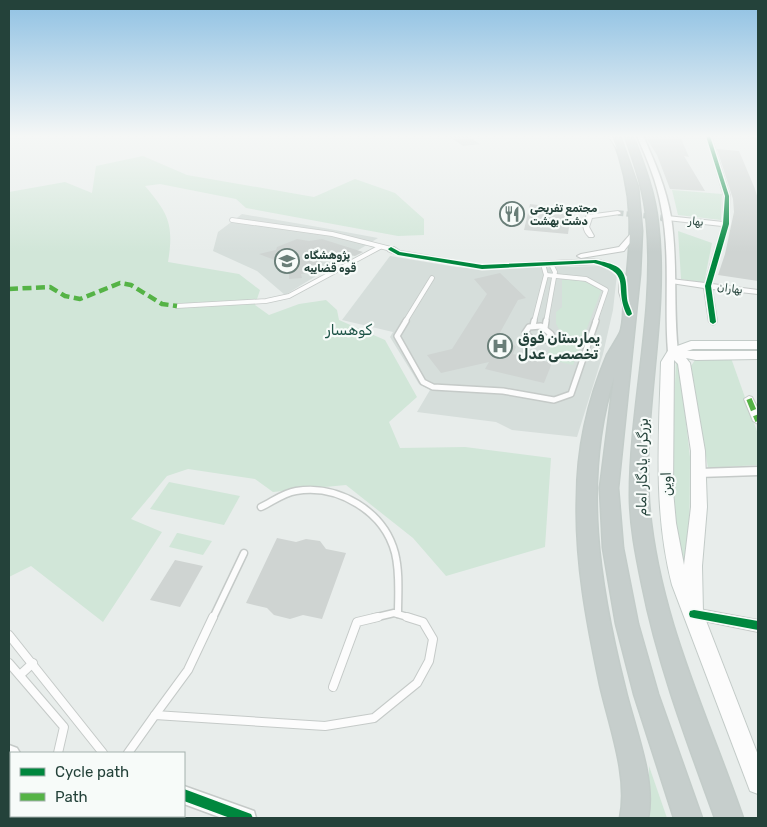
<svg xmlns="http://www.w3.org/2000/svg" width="767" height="827" viewBox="0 0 767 827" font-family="Rubik,Cairo,sans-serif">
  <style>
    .built { fill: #d6dedb }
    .green { fill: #d1e6d8 }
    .building { fill: #cfd4d2 }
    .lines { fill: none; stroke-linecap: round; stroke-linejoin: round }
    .minor-tunnel-far1 { stroke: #c1cbc8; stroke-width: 5.5; stroke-dasharray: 5.5 3; stroke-linecap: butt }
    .minor-tunnel { stroke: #c1cbc8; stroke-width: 8; stroke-dasharray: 8 4; stroke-linecap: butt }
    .service-far4-casing { stroke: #c5cac8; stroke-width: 4.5 }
    .service-far3-casing { stroke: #c5cac8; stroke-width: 5.5 }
    .service-far2-casing { stroke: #c5cac8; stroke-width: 8 }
    .service-far1-casing { stroke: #c5cac8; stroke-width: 9 }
    .service-casing { stroke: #c5cac8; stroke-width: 10 }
    .minor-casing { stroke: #c5cac8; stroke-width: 2 }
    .tertiary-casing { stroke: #c5cac8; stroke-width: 3 }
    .secondary-casing { stroke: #c3cbc8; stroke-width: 2 }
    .trunk-casing { stroke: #c3ccc9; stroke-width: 3 }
    .service-far4 { stroke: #fcfcfc; stroke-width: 3 }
    .service-far3 { stroke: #fcfcfc; stroke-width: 4 }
    .service-far2 { stroke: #fcfcfc; stroke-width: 5 }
    .service-far1 { stroke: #fcfcfc; stroke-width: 6 }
    .service { stroke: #fcfcfc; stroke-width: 8 }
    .minor { fill: #fcfcfc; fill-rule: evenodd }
    .tertiary { fill: #fcfcfc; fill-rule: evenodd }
    .secondary { fill: #fcfcfc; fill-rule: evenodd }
    .trunk { fill: #c6cecc; fill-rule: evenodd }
    .quiet-far1 { stroke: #55b346; stroke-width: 4.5; stroke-dasharray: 9 4.5; stroke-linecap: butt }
    .quiet { stroke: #55b346; stroke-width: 5.5; stroke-dasharray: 12 5.5; stroke-linecap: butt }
    .cycleway-casing { stroke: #f7fbf9; stroke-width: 3 }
    .cycleway { fill: #00873e; fill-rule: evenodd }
    .labels { text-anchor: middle; stroke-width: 4.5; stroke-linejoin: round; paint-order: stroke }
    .far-poi-label { font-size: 11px; font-weight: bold; fill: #24423a; stroke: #f7fbf9; text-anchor: start }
    .far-street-label { font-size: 11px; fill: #24423a; stroke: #f7fbf9 }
    .poi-label { font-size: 14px; font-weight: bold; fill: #24423a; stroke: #f7fbf9; text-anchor: start }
    .street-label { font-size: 14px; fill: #24423a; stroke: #f7fbf9 }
    .neighbourhood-label { font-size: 15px; fill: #1f5548; stroke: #f7fbf9 }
  </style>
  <rect width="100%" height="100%" fill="#e8edeb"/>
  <!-- built -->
  <g class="built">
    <path d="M242,214L324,228L378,238L285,295L257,271L213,251L218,232Z"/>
    <path d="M390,256L456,267L486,269L599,266L617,274L613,310L603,354L577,437L512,430L496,422L417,412L430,390L419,384L390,337L393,332L342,320Z"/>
  </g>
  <!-- green -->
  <g class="green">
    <path d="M143,156L187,175L314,197L355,179L395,193L424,219V235L398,236L246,208L236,199L160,184L145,186C169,214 174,225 168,262L239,274L260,290L255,305L269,315L299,304L326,300L337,310L339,320L385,340L417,397L389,422L400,448L465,447L551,458L545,547L446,576L413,538L346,485L273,492L255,479L188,469L167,476L131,519L162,532L103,622L31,566L9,577V192L65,182L92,193L96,166Z"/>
    <path d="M672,190L722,194L721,220L678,215Z"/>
    <path d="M678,231L712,243L704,283L681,279Z"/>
    <path d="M574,279L596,285L601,291L573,365L546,359L551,345L561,339L562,334L556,324V312L562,307V280Z"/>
    <path d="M731,358L758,434V465L708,468L691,366L695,360Z"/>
    <path d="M676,362L679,363L690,457L689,593L676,534L671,468Z"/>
    <path d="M169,482L240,496L224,525L150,509Z"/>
    <path d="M177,533H178L212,541L203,555L169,547Z"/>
    <path d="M649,766L667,818H649Z"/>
  </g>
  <!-- building -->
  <g class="building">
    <path d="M449,136H467L480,144L463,146Z"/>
    <path d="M645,136H680L689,157L684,156L705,191L670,189L657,155Z"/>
    <path d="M717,149L739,151L755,189L758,199V281L718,275L725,254L734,212L733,199Z"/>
    <path d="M530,204L562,208L561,212L571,213L568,234L524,230Z"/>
    <path d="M297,239L309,241L322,239L363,252L355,256L337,253L331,255L318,265H306L309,273L301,274L302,278L289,279V268L276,269L277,261L259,254L276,250L277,247Z"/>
    <path d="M500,273L526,298L518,300L497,338L510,341L516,347L513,354L552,363L544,383L485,369L489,362L441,373L427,355L452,349L487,294L474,279Z"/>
    <path d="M277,538L296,542L306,539L320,541L326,549L346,553L322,619L303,615L290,619L274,615L267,608L246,603Z"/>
    <path d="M175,560L203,566L180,607L150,600Z"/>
  </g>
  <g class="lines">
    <!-- minor-tunnel-far1 -->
    <path class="minor-tunnel-far1" d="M618,213L667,218"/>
    <!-- minor-tunnel -->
    <path class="minor-tunnel" d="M661,217L667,218"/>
    <defs>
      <path id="service-far4" d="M610,136L618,148"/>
      <g id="service-far3">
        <path d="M232,220L332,234L391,249"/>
        <path d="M546,275L586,279L606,290L595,322"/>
        <path d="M177,306L266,301L289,296L380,247"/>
        <path d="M405,322L432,278"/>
        <path d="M534,322L546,275L543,264"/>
        <path d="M546,322L555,272L551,264"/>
      </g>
      <g id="service-far2">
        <path d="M406,321L397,336L423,382L433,387L503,391L554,400L571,394L596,321"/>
        <path d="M533,326L534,321"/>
        <path d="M541,326L551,334L546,340H533L525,333L529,327Z"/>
        <path d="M545,328L546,321"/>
      </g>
      <g id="service-far1">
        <path d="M261,507C272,502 283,493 296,491C338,484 384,511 395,553C400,573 398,594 398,614"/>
        <path d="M213,618L244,553"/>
        <path d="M373,618L394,613L411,618"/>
      </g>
      <g id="service">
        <path d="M9,635L103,753"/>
        <path d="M9,663L64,727L58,753"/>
        <path d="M20,675L33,663"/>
        <path d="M333,687L357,622L378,617"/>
        <path d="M155,715L188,670L213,617"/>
        <path d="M128,753L155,715L325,726L374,718L417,683L429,661L433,639L423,622L407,617"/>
      </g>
      <g id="minor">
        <path d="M706,136H711L730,196L729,224L712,284L758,290V294L712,289L717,322L713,325L709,322L704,288L671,283L667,281L671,279L705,283L722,226L667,220L664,218L667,216L723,222L724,196Z"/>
        <path d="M750,136H758V139Z"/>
        <path d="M618,211L621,213L620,214L592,218L589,227L594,236L593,237H589C582,230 582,224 587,215Z"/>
        <path d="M634,230L639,231L624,251L581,258L577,256L581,254L619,247Z"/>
        <path d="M388,247H394L400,251L482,265L594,259C608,262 619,266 628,278L627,292L633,312L629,314L625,312L619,292L620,278L612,270L596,264L482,269L398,255L388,251Z"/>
        <path d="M749,396L752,397L758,409V424L753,421L744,399Z"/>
        <path d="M694,608L758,620V632L689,618L687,614L689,610Z"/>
      </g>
      <g id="tertiary">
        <path d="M637,136H643C655,162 666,188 671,217C678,261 673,307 678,352L673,355L668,352C664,303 671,254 661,206C657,182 647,159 637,136Z"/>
        <path d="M758,467V475L699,477L695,476L693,473L695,470L699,469Z"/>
        <path d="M9,745L17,748L20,753H11V763H9Z"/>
        <path d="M184,786L254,811L256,818H222L184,804Z"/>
        <path d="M9,798H11L13,816H9Z"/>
        <path d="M34,816H65L66,818H35Z"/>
      </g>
      <path id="secondary" d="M691,341H758V349H693L687,351H758V359L696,360L686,358L690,363L705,451L707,507L702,566L703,613L758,755V794L750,791L747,783L672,585C653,511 659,437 661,362L669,349ZM674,360L678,364L691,451V507L684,565L676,523L673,491Z"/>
      <g id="trunk">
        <path d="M612,136H620L638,187L642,231L640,274L618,488L623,548L638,624L658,694L702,818H674L634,694L616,624L603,548L600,488L614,377C582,480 599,585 625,688C634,727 656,779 648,818H620C629,777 609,725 600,685C587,623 575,561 577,498C577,450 588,400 607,355C611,348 617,339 620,333C624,324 623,309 624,299C632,239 635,194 612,136Z"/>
        <path d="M625,136H633C644,165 655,193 658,224C669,317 642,410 649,503C658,616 707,714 743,818H715C687,741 658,665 642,584C636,555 630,525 630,495C630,404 655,315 647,224C645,193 635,165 625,136Z"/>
      </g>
    </defs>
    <!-- service-far4 casing -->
    <use href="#service-far4" class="service-far4-casing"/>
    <!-- service-far3 casing -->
    <use href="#service-far3" class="service-far3-casing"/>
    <!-- service-far2 casing -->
    <use href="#service-far2" class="service-far2-casing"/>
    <!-- service-far1 casing -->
    <use href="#service-far1" class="service-far1-casing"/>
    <!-- service casing -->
    <use href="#service" class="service-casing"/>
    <!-- minor casing -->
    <use href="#minor" class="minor-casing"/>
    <!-- tertiary casing -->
    <use href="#tertiary" class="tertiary-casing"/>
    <!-- secondary casing -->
    <use href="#secondary" class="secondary-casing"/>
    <!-- trunk casing -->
    <use href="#trunk" class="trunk-casing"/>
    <!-- service-far4 -->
    <use href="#service-far4" class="service-far4"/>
    <!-- service-far3 -->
    <use href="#service-far3" class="service-far3"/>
    <!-- service-far2 -->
    <use href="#service-far2" class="service-far2"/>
    <!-- service-far1 -->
    <use href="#service-far1" class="service-far1"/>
    <!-- service -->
    <use href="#service" class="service"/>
    <!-- minor -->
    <use href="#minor" class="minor"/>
    <!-- tertiary -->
    <use href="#tertiary" class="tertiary"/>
    <!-- secondary -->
    <use href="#secondary" class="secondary"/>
    <!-- trunk -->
    <use href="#trunk" class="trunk"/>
    <!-- quiet-far1 -->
    <path class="quiet-far1" d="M9,289L50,287L65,296L80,299L120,283L131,285L162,304L177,306"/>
    <!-- quiet -->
    <path class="quiet" d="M749,399L758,421"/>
    <defs>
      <g id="cycleway">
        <path d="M706,136H710L729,196V224L711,286L716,322L713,324L710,322L705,286L723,224L725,196Z"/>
        <path d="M391,247L400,252L482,265L596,260C603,262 612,263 619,268C629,277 625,291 628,303C629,306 631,310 632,314L629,316L627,315C613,286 634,274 594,263L482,269L398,255L389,250L388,249Z"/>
        <path d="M694,610L758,621V630L694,618L690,617L689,614L690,611Z"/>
        <path d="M184,789L251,814L253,818H230L184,801Z"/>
      </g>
    </defs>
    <!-- cycleway casing -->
    <use href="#cycleway" class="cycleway-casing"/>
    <!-- cycleway -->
    <use href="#cycleway" class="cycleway"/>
  </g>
  <!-- sky -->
  <linearGradient id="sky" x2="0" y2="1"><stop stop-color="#8fc1e3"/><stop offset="0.54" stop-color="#f5f7f6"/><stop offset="1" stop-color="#f5f7f6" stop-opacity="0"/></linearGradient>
  <rect width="767" height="252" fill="url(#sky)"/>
  <!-- icons -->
  <defs>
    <symbol id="restaurant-ring" viewBox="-11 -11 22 22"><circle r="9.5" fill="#f7fbf9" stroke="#697e78" stroke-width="1.5"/><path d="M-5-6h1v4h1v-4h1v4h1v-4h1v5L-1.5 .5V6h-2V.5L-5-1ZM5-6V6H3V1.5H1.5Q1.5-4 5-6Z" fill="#697e78"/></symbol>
    <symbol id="university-ring" viewBox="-11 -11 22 22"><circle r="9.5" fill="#f7fbf9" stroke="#697e78" stroke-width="1.5"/><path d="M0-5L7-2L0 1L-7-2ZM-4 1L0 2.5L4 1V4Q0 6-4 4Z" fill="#697e78"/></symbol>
    <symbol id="hospital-ring" viewBox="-11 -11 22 22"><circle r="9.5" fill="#f7fbf9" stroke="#697e78" stroke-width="1.5"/><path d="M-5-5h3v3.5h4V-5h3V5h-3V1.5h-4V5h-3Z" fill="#697e78"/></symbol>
  </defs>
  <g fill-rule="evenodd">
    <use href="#restaurant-ring" x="498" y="200" width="28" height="28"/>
    <use href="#university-ring" x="273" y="247" width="28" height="28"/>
    <use href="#hospital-ring" x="486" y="332" width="28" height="28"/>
  </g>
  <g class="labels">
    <!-- far-poi labels -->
    <g class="far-poi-label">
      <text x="530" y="212">مجتمع تفریحی<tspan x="530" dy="13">دشت بهشت</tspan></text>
      <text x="304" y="259">پژوهشگاه<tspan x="304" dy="13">قوه قضاییه</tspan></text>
    </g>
    <!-- far-street labels -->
    <g class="far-street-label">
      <text transform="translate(696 221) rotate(6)" y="4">بهار</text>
      <text transform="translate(730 288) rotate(7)" y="4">بهاران</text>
    </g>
    <!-- poi labels -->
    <g class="poi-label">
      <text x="518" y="343">یمارستان فوق<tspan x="518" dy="16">تخصصی عدل</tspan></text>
    </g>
    <!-- street labels -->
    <g class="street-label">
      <text transform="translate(642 467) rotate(-89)" y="5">بزرگراه یادگار امام</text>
      <text transform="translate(666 484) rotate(-92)" y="5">اوین</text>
    </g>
    <!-- neighbourhood labels -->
    <g class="neighbourhood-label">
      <text x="349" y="335">کوهسار</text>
    </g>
  </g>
  <!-- border -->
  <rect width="767" height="827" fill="none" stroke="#24423a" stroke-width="20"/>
  <!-- legend -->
  <rect x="10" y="752" width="175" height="65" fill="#f7fbf9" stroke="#a3b1ad"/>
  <rect x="20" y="768" width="25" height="8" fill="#00873e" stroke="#a3b1ad"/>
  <text x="55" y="777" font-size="15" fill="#24423a">Cycle path</text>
  <rect x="20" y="793" width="25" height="8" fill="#55b346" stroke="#a3b1ad"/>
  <text x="55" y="802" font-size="15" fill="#24423a">Path</text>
</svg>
